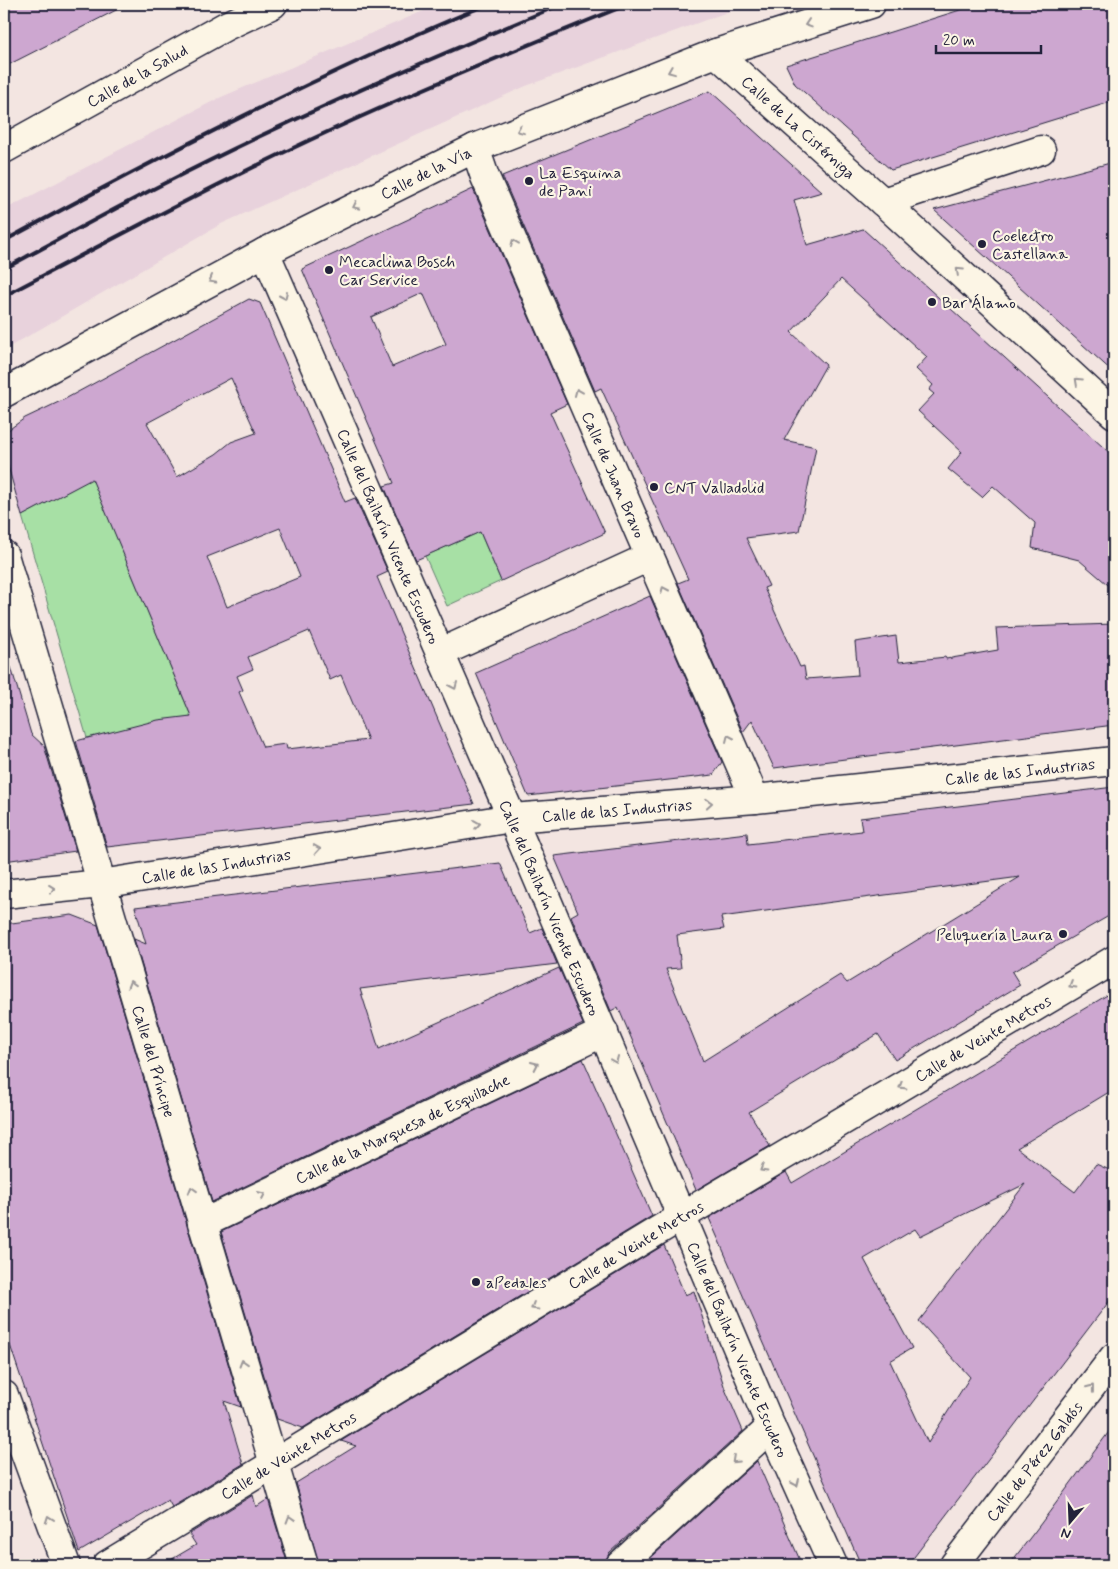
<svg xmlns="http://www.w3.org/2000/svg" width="1118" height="1569" viewBox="0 0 1118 1569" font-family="Mynerve,sans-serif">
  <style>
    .built { fill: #e8d2dc }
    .green { fill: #a7e0a5; stroke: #648170 }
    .building { fill: #cda7d0; stroke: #22223b; fill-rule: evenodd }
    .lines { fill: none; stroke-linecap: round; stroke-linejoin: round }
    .minor-casing { stroke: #22223b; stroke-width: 31 }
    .minor { stroke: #fcf5e5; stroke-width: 28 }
    .rail { stroke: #22223b; stroke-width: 4 }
    .oneway { stroke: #9a9698 }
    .poi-dot { fill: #22223b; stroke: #fcf5e5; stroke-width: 2 }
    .labels { text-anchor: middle; stroke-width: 4.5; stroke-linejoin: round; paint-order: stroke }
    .street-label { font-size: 16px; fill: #22223b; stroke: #fcf5e5 }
    .poi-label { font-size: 16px; fill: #22223b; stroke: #fcf5e5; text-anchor: start }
  </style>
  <rect width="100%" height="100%" fill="#f3e5e1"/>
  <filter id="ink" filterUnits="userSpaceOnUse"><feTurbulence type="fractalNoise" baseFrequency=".02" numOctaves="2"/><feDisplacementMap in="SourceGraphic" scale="10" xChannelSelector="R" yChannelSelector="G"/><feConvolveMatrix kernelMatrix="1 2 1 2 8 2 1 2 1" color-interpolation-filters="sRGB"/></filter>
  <g filter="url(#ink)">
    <!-- built -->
    <path class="built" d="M440,4H749L526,86L221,224L4,350V210L219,98Z"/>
    <!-- green -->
    <g class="green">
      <path d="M92,478L191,716L87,738L22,516Z"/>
      <path d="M480,532L501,581L447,606L425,556Z"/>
    </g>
    <!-- building -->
    <g class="building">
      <path d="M4,4H128L4,67Z"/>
      <path d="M979,4H1114V101L891,170L795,84L786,65Z"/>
      <path d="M710,91L822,192L794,200L807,245L863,229L1114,457V590L1079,560L1032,548L1035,523L993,486L982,497L948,469L962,452L918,411L934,394L929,390L933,385L916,369L927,357L841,279L791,332L826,365L784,440L816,447L799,531L746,538L769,586L764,588L800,667L804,666L806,679L858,675L855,642L896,636L899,662L946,657V659L998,650L996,628L1114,624V725L774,768L752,720L743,732L678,583L688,579L601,388L595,391L502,176Z"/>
      <path d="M1114,162V373L934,210Z"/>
      <path d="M473,189L567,404L550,412L605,533L501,581L480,532L416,560L384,486L394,483L302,269ZM423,293L446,344L392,367L371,317Z"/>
      <path d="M249,299L260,303L345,502L355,498L388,572L377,577L474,804L107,847L76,741L158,720L191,716L92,479L22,516L4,452V433L25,418L65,399ZM231,378L256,433L231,442L216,454L177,477L147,423ZM280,528L300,577L227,607L207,557ZM309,631L330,680L341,675L368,740L287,749L286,744L263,747L239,692L243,690L237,676L253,669L248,657Z"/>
      <path d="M650,596L722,762L713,775L528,796L476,673Z"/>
      <path d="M11,667L31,734L44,746L76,851L4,861V668Z"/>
      <path d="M1114,787V913L1012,972L1020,985L895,1060L878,1034L749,1112L770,1146L696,1190L618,1007L611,1011L571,916L578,912L554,856L747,833L748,844L862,831L860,818ZM1020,877L847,983L840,975L703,1061L666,969L681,968L677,935L724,929L721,917Z"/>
      <path d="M500,863L530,933L542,928L557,964L360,989L379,1049L559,968L583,1024L212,1202L134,939L146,944L135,907Z"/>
      <path d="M72,915L98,925L241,1407L224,1401L243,1464L172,1507L168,1500L79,1552L4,1327V924Z"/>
      <path d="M1114,991V1089L1017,1148L1075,1192L1096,1164L1114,1172V1295L908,1565H861L709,1218L786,1172L792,1183ZM1025,1184L919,1321L970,1377L928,1443L890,1361L912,1348L864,1259L915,1229L920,1236Z"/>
      <path d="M583,1059L652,1216L303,1428L277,1419L221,1232Z"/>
      <path d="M664,1245L685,1295L694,1291L725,1389L743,1431L609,1553L605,1565H319L296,1483L356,1446L341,1441Z"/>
      <path d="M1114,1425V1565H1009L1039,1526Z"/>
      <path d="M757,1461L802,1565H643Z"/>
      <path d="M253,1495L256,1507L268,1499L288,1565H162L196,1545L189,1534Z"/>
    </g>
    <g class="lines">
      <defs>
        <g id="minor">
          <path id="s1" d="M716,53L883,202L1114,414"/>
          <path id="s2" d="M475,148L485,177L755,799"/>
          <path id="s3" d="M4,149L226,26L273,4"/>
          <path d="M883,202L1041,150"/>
          <path id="s4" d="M265,252L512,818L771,1427L833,1565"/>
          <path id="s5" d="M4,393L265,252L475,148L716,53L871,4"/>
          <path id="s6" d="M4,555L304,1565"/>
          <path d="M440,653L649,557"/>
          <path id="s7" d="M4,894L101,884L512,818L755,799L1114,761"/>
          <path id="s8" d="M202,1224L604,1032"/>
          <path d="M4,1395L66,1565"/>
          <path id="s9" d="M107,1565L682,1216L1114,960"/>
          <path d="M620,1565L771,1427"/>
          <path id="s10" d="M954,1565L1114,1357"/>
        </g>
      </defs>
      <!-- minor casing -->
      <use href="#minor" class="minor-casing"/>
      <!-- minor -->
      <use href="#minor" class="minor"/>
      <!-- rail -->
      <g class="rail">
        <path d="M4,241C162,155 322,73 488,4"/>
        <path d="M4,269C56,241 108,212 161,185C291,118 427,60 562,4"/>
        <path d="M4,296C105,243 206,189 310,140C415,91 522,47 629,4"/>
      </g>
    </g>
    <!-- one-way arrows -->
    <defs><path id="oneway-chevron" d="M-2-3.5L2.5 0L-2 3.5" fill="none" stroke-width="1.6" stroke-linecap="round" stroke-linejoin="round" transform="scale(1.25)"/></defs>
    <g class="oneway">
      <use href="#oneway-chevron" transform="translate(808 24) rotate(162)"/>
      <use href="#oneway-chevron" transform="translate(671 71) rotate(158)"/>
      <use href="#oneway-chevron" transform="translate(520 130) rotate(158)"/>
      <use href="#oneway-chevron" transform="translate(356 206) rotate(154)"/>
      <use href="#oneway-chevron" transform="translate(514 243) rotate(-113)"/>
      <use href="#oneway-chevron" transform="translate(959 271) rotate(-137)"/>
      <use href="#oneway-chevron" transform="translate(212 280) rotate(151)"/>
      <use href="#oneway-chevron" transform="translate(284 296) rotate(66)"/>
      <use href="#oneway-chevron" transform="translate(1078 381) rotate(-137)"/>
      <use href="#oneway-chevron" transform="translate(578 392) rotate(-113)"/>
      <use href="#oneway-chevron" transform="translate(664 590) rotate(-114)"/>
      <use href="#oneway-chevron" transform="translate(454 686) rotate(66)"/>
      <use href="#oneway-chevron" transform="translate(729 738) rotate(-114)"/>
      <use href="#oneway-chevron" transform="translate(709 803) rotate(-5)"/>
      <use href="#oneway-chevron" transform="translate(477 824) rotate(-9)"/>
      <use href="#oneway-chevron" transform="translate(317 849) rotate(-9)"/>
      <use href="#oneway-chevron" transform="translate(52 889) rotate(-6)"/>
      <use href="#oneway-chevron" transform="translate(131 984) rotate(-107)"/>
      <use href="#oneway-chevron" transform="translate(1072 985) rotate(149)"/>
      <use href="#oneway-chevron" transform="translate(615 1060) rotate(67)"/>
      <use href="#oneway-chevron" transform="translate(535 1065) rotate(-25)"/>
      <use href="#oneway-chevron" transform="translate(902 1086) rotate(149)"/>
      <use href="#oneway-chevron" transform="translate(763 1169) rotate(149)"/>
      <use href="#oneway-chevron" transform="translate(192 1190) rotate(-107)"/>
      <use href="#oneway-chevron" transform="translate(262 1195) rotate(-25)"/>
      <use href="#oneway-chevron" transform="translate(534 1307) rotate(149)"/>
      <use href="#oneway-chevron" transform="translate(243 1363) rotate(-107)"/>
      <use href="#oneway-chevron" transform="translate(1091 1388) rotate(-52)"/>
      <use href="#oneway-chevron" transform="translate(735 1460) rotate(137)"/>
      <use href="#oneway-chevron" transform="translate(796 1483) rotate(66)"/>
      <use href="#oneway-chevron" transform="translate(49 1519) rotate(-110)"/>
      <use href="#oneway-chevron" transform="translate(290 1519) rotate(-107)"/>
    </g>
  </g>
  <!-- markers -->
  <g class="poi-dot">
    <circle cx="529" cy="181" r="5"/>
    <circle cx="982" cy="244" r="5"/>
    <circle cx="329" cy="270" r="5"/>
    <circle cx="932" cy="302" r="5"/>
    <circle cx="654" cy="487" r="5"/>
    <circle cx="1063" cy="934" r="5"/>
    <circle cx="476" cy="1282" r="5"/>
  </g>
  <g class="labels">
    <!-- street labels -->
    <g class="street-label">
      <text dy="6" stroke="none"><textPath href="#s3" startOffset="152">Calle de la Salud</textPath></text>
      <text dy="6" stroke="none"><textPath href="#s1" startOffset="111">Calle de La Cistérniga</textPath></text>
      <text dy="6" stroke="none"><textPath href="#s5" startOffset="476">Calle de la Vía</textPath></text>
      <text dy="6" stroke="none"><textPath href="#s2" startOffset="355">Calle de Juan Bravo</textPath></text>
      <text dy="6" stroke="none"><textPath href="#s4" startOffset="310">Calle del Bailarín Vicente Escudero</textPath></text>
      <text dy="6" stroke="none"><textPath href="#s7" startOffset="1024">Calle de las Industrias</textPath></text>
      <text dy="6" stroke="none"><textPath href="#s7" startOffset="619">Calle de las Industrias</textPath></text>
      <text dy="6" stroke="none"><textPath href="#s7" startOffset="214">Calle de las Industrias</textPath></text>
      <text dy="6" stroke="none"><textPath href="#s4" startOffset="715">Calle del Bailarín Vicente Escudero</textPath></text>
      <text dy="6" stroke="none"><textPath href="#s9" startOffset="1022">Calle de Veinte Metros</textPath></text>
      <text dy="6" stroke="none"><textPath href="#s6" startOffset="528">Calle del Príncipe</textPath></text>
      <text dy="6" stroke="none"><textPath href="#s8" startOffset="222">Calle de la Marquesa de Esquilache</textPath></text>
      <text dy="6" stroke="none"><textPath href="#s9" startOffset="618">Calle de Veinte Metros</textPath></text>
      <text dy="6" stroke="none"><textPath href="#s4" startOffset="1195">Calle del Bailarín Vicente Escudero</textPath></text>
      <text dy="6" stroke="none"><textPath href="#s9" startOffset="212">Calle de Veinte Metros</textPath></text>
      <text dy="6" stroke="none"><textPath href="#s10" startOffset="131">Calle de Pérez Galdós</textPath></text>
    </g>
    <!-- poi labels -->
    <g class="poi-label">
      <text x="539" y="178">La Esquina<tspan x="539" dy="18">de Pani</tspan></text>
      <text x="992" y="241">Coelectro<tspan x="992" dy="18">Castellana</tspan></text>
      <text x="339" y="267">Mecaclima Bosch<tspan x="339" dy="18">Car Service</tspan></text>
      <text x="942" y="308">Bar Álamo</text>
      <text x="664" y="493">CNT Valladolid</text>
      <text x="1053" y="940" text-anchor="end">Peluquería Laura</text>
      <text x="486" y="1288">aPedales</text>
    </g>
  </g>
  <!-- margin -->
  <rect width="1118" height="1569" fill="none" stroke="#fcf5e5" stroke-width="20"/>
  <rect x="10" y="10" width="1098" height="1549" fill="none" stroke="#22223b" stroke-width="2" filter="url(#ink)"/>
  <!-- north arrow -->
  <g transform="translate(1070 1522) rotate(199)" stroke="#fcf5e5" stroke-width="4" paint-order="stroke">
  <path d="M0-4L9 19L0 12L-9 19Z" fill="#22223b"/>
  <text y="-8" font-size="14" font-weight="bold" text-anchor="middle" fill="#22223b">N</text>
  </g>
  <!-- scale -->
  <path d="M936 45v8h105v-8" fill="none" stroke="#22223b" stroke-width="2.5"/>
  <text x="943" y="45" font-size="15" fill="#22223b" stroke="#fcf5e5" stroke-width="4" paint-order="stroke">20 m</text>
</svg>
